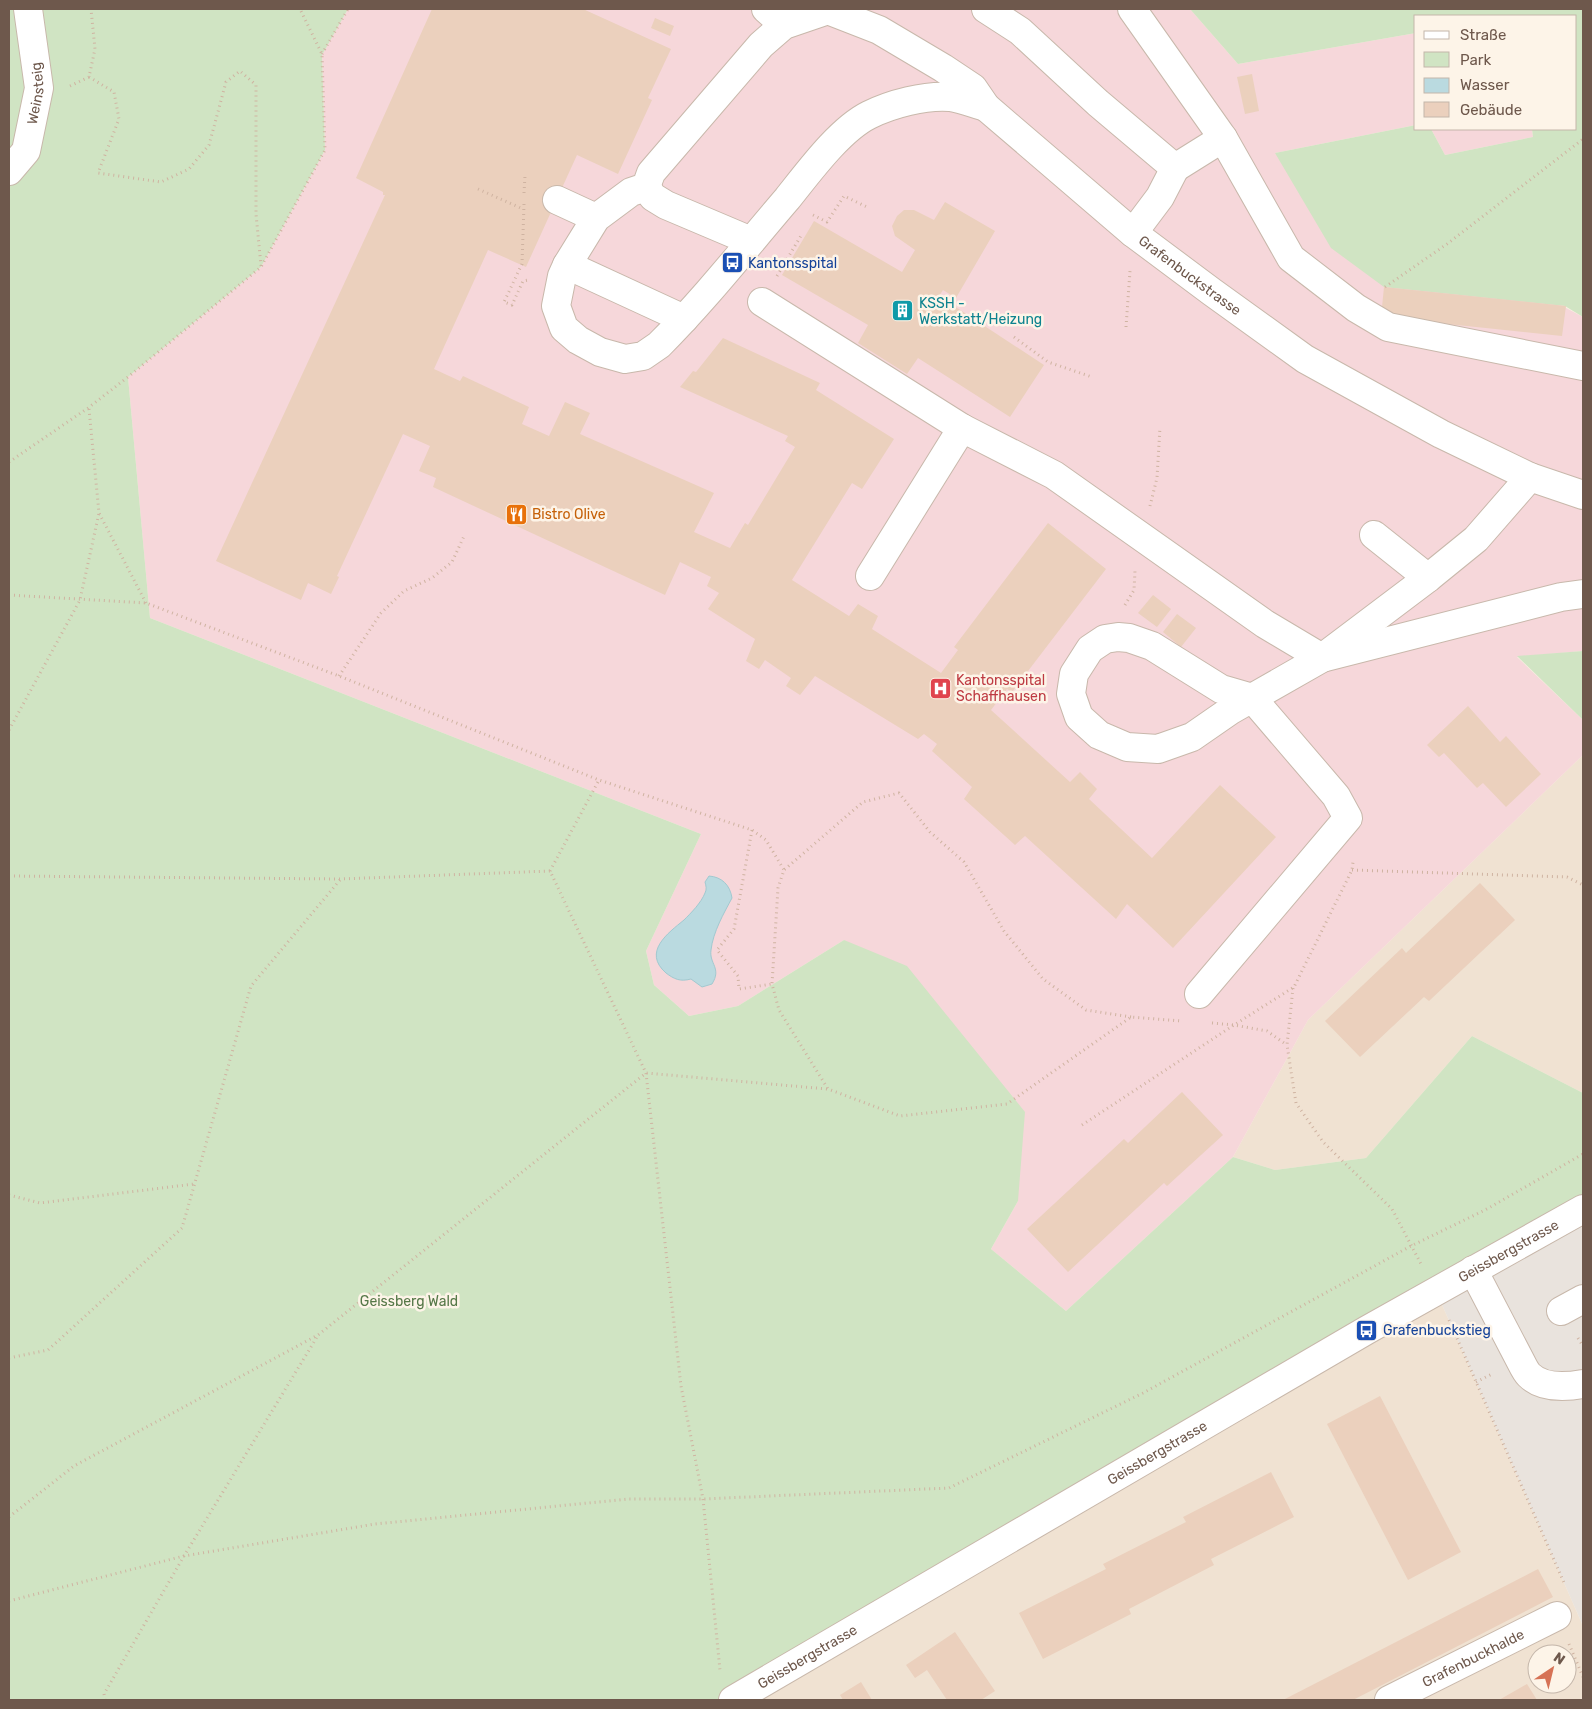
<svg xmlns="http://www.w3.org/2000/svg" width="1592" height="1709" viewBox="0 0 1592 1709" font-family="Rubik,sans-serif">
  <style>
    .residential { fill: #f0e2d2; fill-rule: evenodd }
    .industrial { fill: #e9e3dd }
    .medical { fill: #f6d7da }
    .green { fill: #d0e4c3 }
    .water { fill: #badae0; stroke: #a1c9d0 }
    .building { fill: #ebd0bd }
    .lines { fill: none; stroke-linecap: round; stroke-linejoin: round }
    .minor-casing { stroke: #c8b8ab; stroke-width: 30 }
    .path { stroke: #cfb3a1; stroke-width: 3; stroke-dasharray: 1 4; stroke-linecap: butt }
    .minor { stroke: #fff; stroke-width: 28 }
    .labels { text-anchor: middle; stroke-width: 5; stroke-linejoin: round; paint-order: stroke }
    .street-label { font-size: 14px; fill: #6e584c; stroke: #fdf4e8 }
    .transit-label { font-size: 14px; fill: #164399; stroke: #fdf4e8; text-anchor: start }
    .culture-label { font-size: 14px; fill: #0d838f; stroke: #fdf4e8; text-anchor: start }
    .food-label { font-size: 14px; fill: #c56008; stroke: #fdf4e8; text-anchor: start }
    .health-label { font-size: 14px; fill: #be3a42; stroke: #fdf4e8; text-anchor: start }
    .park-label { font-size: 14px; fill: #567848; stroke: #fdf4e8 }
  </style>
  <rect width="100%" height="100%" fill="#f9f0e2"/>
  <!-- residential -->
  <g class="residential">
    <path d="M1583,755V1093L1472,1036L1366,1158L1275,1170L1233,1157L1308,1020Z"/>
    <path d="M1436,1291L1583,1626V1700H733ZM1537,1654H1567V1684H1537Z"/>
  </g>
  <!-- industrial -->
  <path class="industrial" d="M1583,1209V1626L1436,1291Z"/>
  <!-- medical -->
  <g class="medical">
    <path d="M348,9H1190L1238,64L1416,33V125L1275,153L1583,317V651L1517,657L1583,720V755L1308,1020L1233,1157L1066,1311L991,1249L1018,1201L844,940L738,1006L689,1016L654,985L646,951L701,834L150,618L128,377L261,267L325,150L322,54Z"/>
    <path d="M1431,129H1532L1533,137L1445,155Z"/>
  </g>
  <!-- green -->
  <g class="green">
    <path d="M9,9H348L322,55L325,150L261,267L128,377L150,618L701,834L646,951L654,985L689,1016L738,1006L844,940L907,966L1025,1112L1018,1201L991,1249L1066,1311L1233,1157L1275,1170L1366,1158L1472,1036L1583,1093V1209L733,1700H9Z"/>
    <path d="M1190,9H1583V317L1565,306L1384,287L1331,248L1275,153L1416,125V129H1431L1445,155L1533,137L1532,129H1576V16H1416V33L1238,64Z"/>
    <path d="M1583,651V720L1517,656Z"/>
  </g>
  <!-- water -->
  <path class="water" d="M709,876C722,877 730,885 732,898C724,913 713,932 711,950C709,964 722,968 712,984L702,987L691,979C680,982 674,979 666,973C642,952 668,933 684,920C691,913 701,903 705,893C707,889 706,886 705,882Z"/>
  <!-- building -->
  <g class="building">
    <path d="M432,9H583L671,49L648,98L652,100L618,174L577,155L526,267L488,250L434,369L460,381L463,376L529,407L522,424L549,436L565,402L590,413L580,434L714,493L694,532L730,548L745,523L748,525L795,447L785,441L788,436L680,387L693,371L696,372L723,338L820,383L816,390L894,439L862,489L852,483L792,580L849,616L858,604L878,616L872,629L941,673L958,650L954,647L1048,523L1106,569L1012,692L1007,689L991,710L1070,782L1080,772L1097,789L1089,799L1152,858L1220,785L1276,837L1173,948L1127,904L1116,919L1025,836L1015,845L964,799L972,787L932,751L937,744L924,734L918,739L815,676L800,695L786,686L791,678L765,660L759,669L746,661L755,639L708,609L719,593L707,586L711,577L680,562L665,595L433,487L436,478L419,471L430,446L403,434L337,576L339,577L331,594L308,583L301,600L216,561L385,195H383V192L356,178Z"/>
    <path d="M655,18L674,26L670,36L651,28Z"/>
    <path d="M1252,74L1259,111L1245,114L1237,77Z"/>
    <path d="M945,202L995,231L956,298L943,290L939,296L1044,365L1010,417L918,358L907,374L858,343L868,325L782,275L814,221L902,272L915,250L895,236L892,226L897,216L904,210H914L934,220Z"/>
    <path d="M1384,287L1566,306L1562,336L1381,317Z"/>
    <path d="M1153,595L1171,609L1157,627L1138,613Z"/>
    <path d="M1177,614L1196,628L1181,647L1163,632Z"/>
    <path d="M1468,706L1500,742L1506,736L1541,774L1506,807L1483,783L1477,788L1444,753L1439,757L1427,745Z"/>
    <path d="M1480,883L1515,920L1429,1001L1424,997L1360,1057L1325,1021L1402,948L1406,953Z"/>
    <path d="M1182,1092L1223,1135L1167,1186L1164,1183L1068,1272L1027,1229L1124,1139L1128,1143Z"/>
    <path d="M1380,1396L1461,1552L1408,1580L1327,1424Z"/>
    <path d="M1271,1472L1294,1517L1211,1559L1214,1565L1129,1609L1131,1614L1043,1659L1019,1613L1106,1569L1103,1564L1186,1522L1183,1517Z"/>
    <path d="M1538,1569L1553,1597L1353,1700H1283Z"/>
    <path d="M955,1632L995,1691L981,1700H947L927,1670L915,1678L906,1665Z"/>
    <path d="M861,1682L872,1700H843L840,1695Z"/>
    <path d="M1527,1684L1537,1700H1499Z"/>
  </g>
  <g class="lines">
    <defs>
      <g id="minor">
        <path d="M766,9L784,25"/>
        <path id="s1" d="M825,9L879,30L943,68L973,88L986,107L1133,233L1212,292L1305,359L1441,434L1530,477L1583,495"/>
        <path d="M986,9L1020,31L1098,103L1175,168L1223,138"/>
        <path d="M1132,9L1223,138L1291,258L1356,308L1388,327L1583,366"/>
        <path d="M828,10L784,25L761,45L651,173L646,187L631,192L596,218L567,265L562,276L556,306L564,328L578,340L600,352L625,359L643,356L659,345C705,299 745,248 787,199C808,173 839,130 869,115C891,104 925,95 950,97C962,99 975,104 986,107"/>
        <path id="s2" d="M9,171L26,151L39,88L28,9"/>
        <path d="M646,187L653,197L666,205L751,241"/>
        <path d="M557,200L596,218"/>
        <path d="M1133,233L1160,197L1175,168"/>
        <path d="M567,265L684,319"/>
        <path d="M762,302L962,428L1054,475L1265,624L1322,658L1561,597L1583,594"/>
        <path d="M1374,535L1428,578"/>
        <path d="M870,576L962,428"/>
        <path d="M1199,994L1348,818L1336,796L1252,698L1221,689L1152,646L1129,638L1118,637L1105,639L1090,649L1074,674L1071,694L1079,717L1099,735L1127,747L1158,749L1192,737L1231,710L1322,658L1428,578L1476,539L1530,477"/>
        <path d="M1473,1270L1521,1362C1523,1366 1526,1372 1529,1375C1543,1389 1566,1387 1583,1384"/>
        <path d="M1561,1311L1583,1299"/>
        <path id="s3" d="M733,1700L1367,1330L1583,1209"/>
        <path id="s4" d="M1389,1700L1557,1616"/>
      </g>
    </defs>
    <!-- minor casing -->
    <use href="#minor" class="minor-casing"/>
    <!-- path -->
    <g class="path">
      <path d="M322,54L348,9"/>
      <path d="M89,77L114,92L119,119L98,173L161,182L189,169L209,145L226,82L240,71L256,85V214L261,266"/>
      <path d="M70,86L89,77L95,49L91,9"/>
      <path d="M478,189L523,209"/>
      <path d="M524,193L525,176"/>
      <path d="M524,204L522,264L504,302L512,305L523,281L528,280"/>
      <path d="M813,215L827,222L844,196L867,207"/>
      <path d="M777,276L802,234"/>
      <path d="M1385,287L1447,244L1583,139"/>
      <path d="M1126,327L1130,271"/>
      <path d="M1014,337L1048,362L1092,377"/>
      <path d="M89,409L99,513L146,603"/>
      <path d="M9,462L88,408L128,377L261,267L325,150L322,54L300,9"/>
      <path d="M1150,506L1157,478L1160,427"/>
      <path d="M9,595L146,603L339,676L599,780L752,830L766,840L784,870"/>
      <path d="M1125,605L1134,590L1135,571"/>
      <path d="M339,676L381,613L404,591L432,578L452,562L465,534"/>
      <path d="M9,730L80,600L99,513"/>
      <path d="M752,830L734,929L717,950L738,976L739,989L772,984"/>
      <path d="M1352,870L1567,877L1583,885"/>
      <path d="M550,871L599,780"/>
      <path d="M9,876L340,879L550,871L646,1073L681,1386L703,1499L720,1670"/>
      <path d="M1293,988L1287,1045L1296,1103L1323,1142L1392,1209L1421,1264"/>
      <path d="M1131,1017L1086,1010L1043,979L1004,931L964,862L930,832L899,793L863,802L784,870L778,888L772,984L779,1010L828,1089L900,1116L1007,1104L1131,1017L1181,1021"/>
      <path d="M1212,1023L1234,1025L1294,987L1352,870L1353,862"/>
      <path d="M1082,1125L1234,1025L1267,1031L1287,1045"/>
      <path d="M9,1195L40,1203L194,1184"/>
      <path d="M1449,1320L1565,1585"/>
      <path d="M1578,1338L1583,1346"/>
      <path d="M9,1358L48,1350L182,1228L251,986L340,880"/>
      <path d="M1476,1382L1492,1374"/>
      <path d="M9,1517L74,1466L318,1335L646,1073L827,1089"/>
      <path d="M9,1601L184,1556L375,1524L629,1499H703L949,1488L1143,1393L1411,1246L1485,1210L1583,1154"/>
      <path d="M1569,1644L1583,1677"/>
      <path d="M105,1700L104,1694L184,1556L317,1337"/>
    </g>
    <!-- minor -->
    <use href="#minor" class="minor"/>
  </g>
  <!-- icons -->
  <defs>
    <symbol id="bus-square" viewBox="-11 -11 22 22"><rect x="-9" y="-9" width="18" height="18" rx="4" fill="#1a4fb4" stroke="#fdf4e8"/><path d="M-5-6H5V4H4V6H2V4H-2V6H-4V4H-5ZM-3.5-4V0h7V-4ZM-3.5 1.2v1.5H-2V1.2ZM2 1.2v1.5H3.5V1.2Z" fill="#fff"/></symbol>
    <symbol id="building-square" viewBox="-11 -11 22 22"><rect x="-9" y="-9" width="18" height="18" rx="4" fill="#0f9aa8" stroke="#fdf4e8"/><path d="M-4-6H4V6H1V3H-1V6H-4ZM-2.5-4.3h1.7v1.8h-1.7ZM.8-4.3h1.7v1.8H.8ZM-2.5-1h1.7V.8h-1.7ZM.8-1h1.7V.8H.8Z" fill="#fff"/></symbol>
    <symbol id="restaurant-square" viewBox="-11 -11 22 22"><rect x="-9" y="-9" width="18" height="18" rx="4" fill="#e8710a" stroke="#fdf4e8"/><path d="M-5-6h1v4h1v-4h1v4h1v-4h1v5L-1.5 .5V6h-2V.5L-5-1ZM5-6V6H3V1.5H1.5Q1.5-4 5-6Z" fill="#fff"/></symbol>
    <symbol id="hospital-square" viewBox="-11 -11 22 22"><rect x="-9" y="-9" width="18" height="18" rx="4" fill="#e0444e" stroke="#fdf4e8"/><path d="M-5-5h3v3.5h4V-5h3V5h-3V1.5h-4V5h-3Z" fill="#fff"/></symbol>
  </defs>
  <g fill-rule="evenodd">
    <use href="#bus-square" x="720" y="250" width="25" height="25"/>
    <use href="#building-square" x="890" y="298" width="25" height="25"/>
    <use href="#restaurant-square" x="504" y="502" width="25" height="25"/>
    <use href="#hospital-square" x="928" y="676" width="25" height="25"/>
    <use href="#bus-square" x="1354" y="1318" width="25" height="25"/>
  </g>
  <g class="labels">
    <!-- street labels -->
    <g class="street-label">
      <text dy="5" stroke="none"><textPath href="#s2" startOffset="85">Weinsteig</textPath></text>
      <text dy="5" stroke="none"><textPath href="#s1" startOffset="456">Grafenbuckstrasse</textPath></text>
      <text dy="5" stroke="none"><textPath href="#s3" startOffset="896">Geissbergstrasse</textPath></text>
      <text dy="5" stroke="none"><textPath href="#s3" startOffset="491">Geissbergstrasse</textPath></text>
      <text dy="5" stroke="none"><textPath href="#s3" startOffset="86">Geissbergstrasse</textPath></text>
      <text dy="5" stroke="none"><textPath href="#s4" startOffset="94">Grafenbuckhalde</textPath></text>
    </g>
    <!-- transit labels -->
    <g class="transit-label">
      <text x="748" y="268">Kantonsspital</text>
      <text x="1383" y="1335">Grafenbuckstieg</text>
    </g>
    <!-- culture labels -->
    <g class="culture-label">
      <text x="919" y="308">KSSH -<tspan x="919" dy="16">Werkstatt/Heizung</tspan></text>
    </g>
    <!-- food labels -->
    <g class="food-label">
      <text x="532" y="519">Bistro Olive</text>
    </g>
    <!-- health labels -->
    <g class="health-label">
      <text x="956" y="685">Kantonsspital<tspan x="956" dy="16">Schaffhausen</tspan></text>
    </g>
    <!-- park labels -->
    <g class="park-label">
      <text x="409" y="1306">Geissberg Wald</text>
    </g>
  </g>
  <!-- border -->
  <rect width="1592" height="1709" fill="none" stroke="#6e584c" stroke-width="20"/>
  <!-- legend -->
  <rect x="1414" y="15" width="162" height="115" fill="#fdf4e8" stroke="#c4b6aa"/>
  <rect x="1424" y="31" width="25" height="8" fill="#ffffff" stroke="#c4b6aa"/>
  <text x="1460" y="40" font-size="15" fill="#6e584c">Straße</text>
  <rect x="1424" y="52" width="25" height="15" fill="#d0e4c3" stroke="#c4b6aa"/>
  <text x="1460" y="65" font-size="15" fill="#6e584c">Park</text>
  <rect x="1424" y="78" width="25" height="15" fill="#badae0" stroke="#c4b6aa"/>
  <text x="1460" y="90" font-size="15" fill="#6e584c">Wasser</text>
  <rect x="1424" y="102" width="25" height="15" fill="#ebd0bd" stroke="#c4b6aa"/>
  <text x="1460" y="115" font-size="15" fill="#6e584c">Gebäude</text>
  <!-- north arrow -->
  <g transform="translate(1552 1669) rotate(35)"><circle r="24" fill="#fdf4e8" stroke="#c4b6aa"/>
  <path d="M0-4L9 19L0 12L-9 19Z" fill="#d67255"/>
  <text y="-8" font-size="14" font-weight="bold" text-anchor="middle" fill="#6e584c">N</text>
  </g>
</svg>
